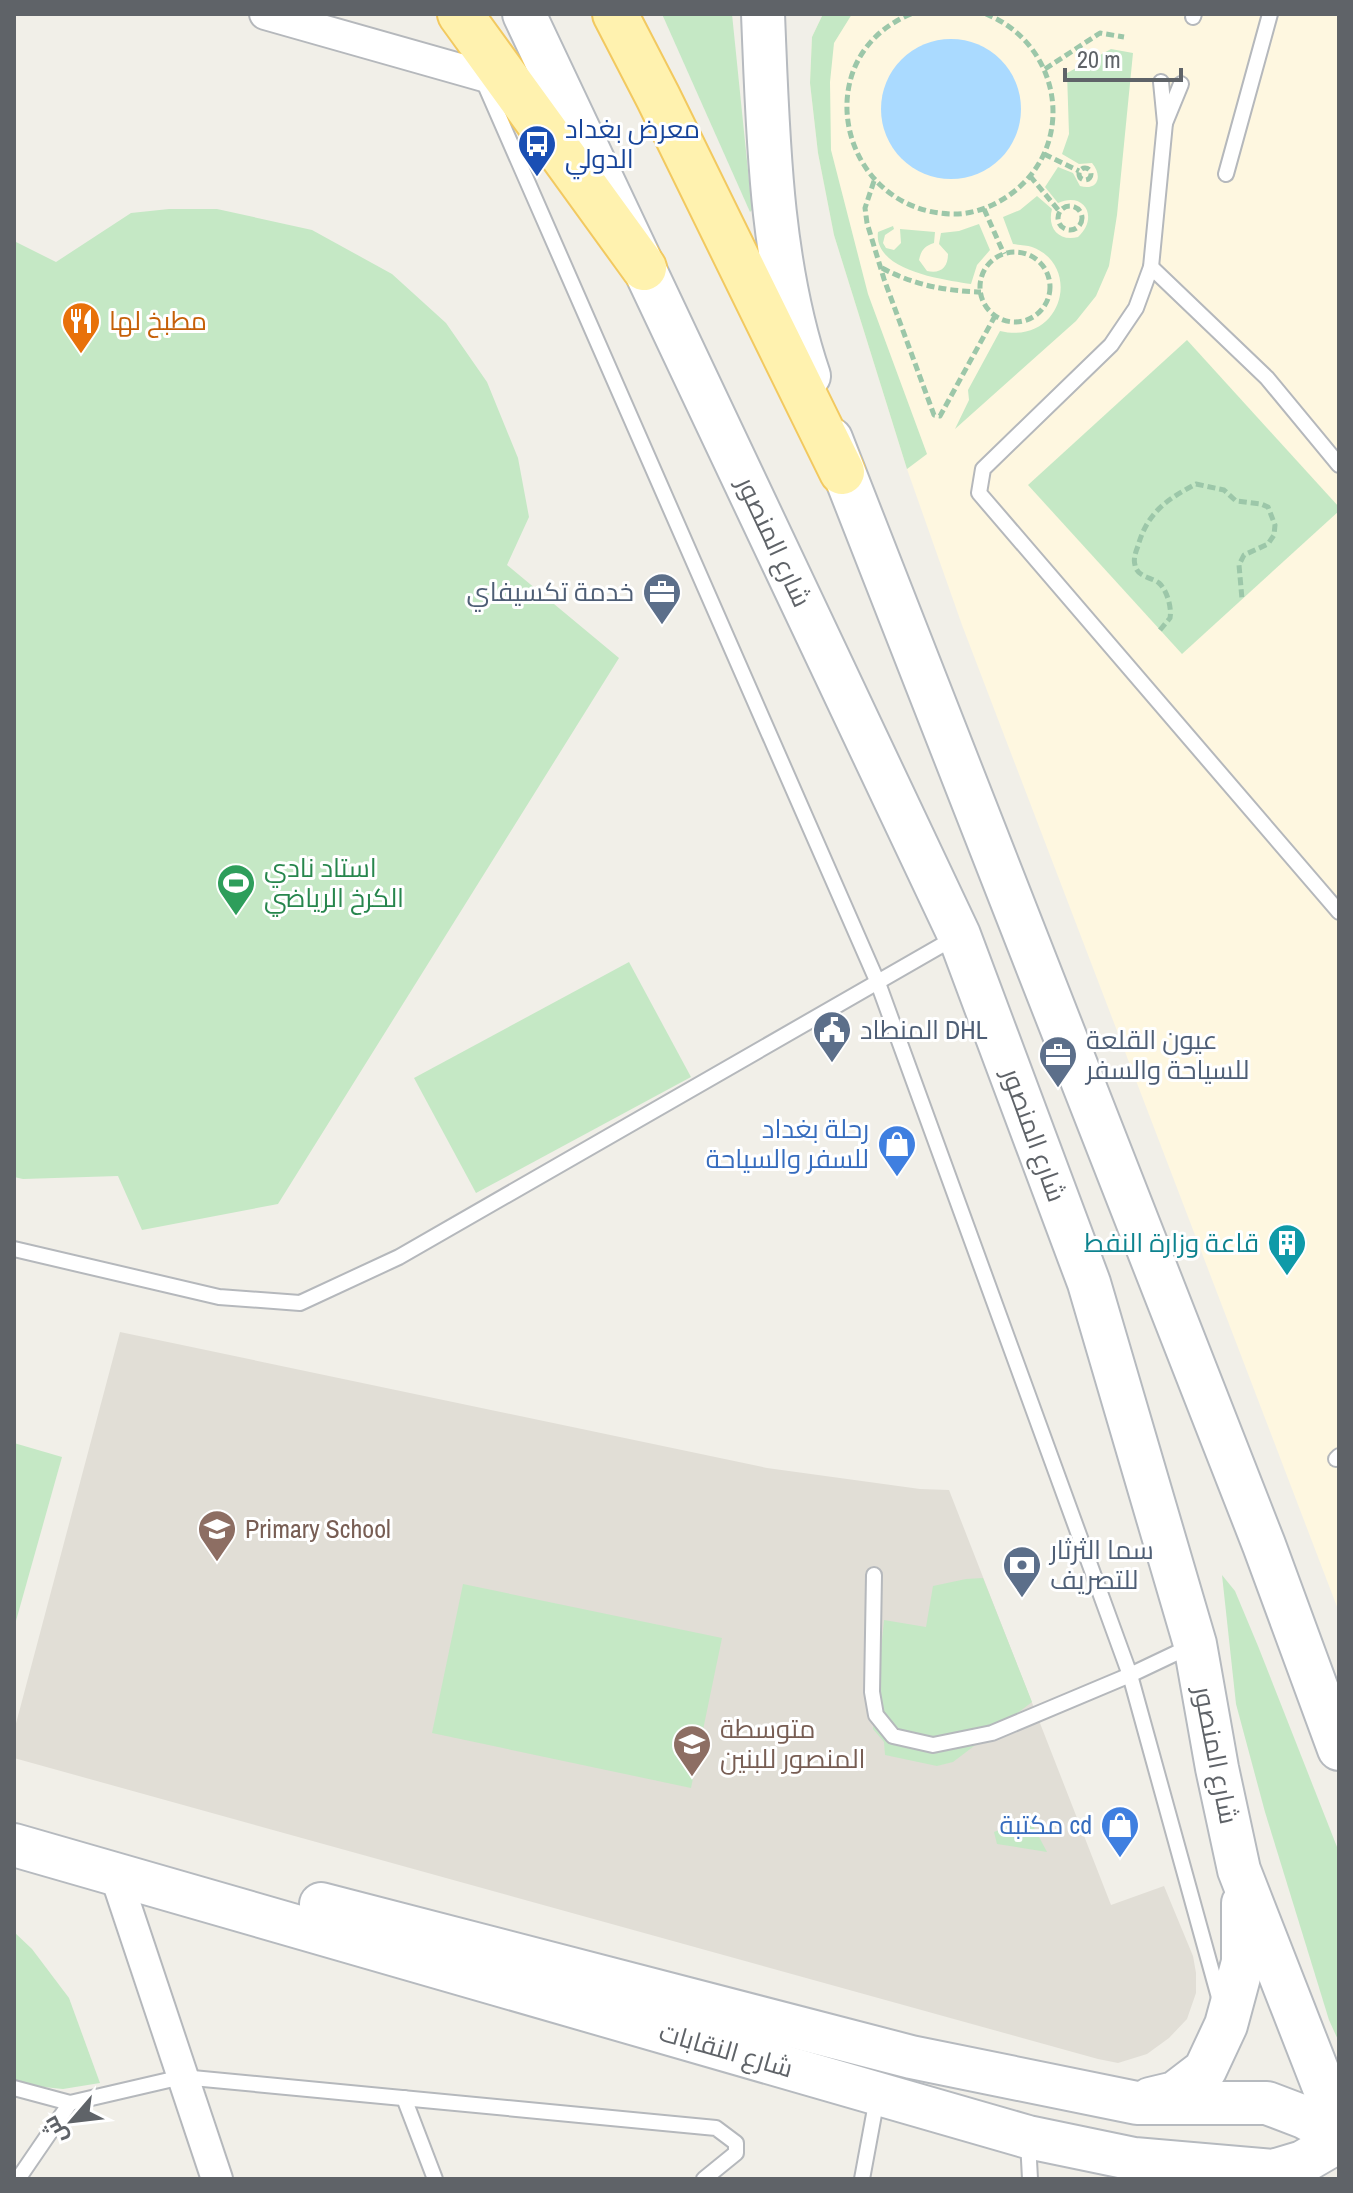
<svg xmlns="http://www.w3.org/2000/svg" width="1353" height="2193" viewBox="0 0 1353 2193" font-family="'Archivo Narrow',Cairo,sans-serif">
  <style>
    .commercial { fill: #fef7e0 }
    .education { fill: #e1ded6 }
    .green { fill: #c5e8c5 }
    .water { fill: #aadaff }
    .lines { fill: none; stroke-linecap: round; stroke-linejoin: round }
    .lane-casing { stroke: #b5b8bc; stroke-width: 18 }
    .street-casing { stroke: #b5b8bc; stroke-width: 34 }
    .secondary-casing { stroke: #b6babf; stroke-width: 46 }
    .primary-casing { stroke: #f2c960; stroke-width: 48 }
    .path { stroke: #9cc7a9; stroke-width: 5; stroke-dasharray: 8 4; stroke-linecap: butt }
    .lane { stroke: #fff; stroke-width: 14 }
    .street { stroke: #fff; stroke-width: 30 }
    .secondary { stroke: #fff; stroke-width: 42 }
    .primary { stroke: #fff2af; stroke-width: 44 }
    .labels { text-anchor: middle; stroke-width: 6; stroke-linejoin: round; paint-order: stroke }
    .transit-label { font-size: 26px; fill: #164399; stroke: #fff; text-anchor: start }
    .food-label { font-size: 26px; fill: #c56008; stroke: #fff; text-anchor: start }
    .street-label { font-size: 26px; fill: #5f6368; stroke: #fff }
    .service-label { font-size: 26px; fill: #4e5e75; stroke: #fff; text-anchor: start }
    .leisure-label { font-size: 26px; fill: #27864d; stroke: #fff; text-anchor: start }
    .shop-label { font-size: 26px; fill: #366cbe; stroke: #fff; text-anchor: end }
    .culture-label { font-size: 26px; fill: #0d838f; stroke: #fff; text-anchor: end }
    .education-label { font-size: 26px; fill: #785e54; stroke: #fff; text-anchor: start }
  </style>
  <rect width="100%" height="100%" fill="#f1efe8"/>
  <!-- commercial -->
  <path class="commercial" d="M823,14H1339V1612L962,625L907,469L834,235L818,153L810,83L812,37Z"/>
  <!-- education -->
  <path class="education" d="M120,1332L767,1468L920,1489L949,1490L1111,1905L1164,1886L1193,1956L1196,1973V1993L1187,2019L1169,2038L1147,2054L1118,2063L1098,2059L14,1758V1731Z"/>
  <!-- green -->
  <g class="green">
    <path d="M662,14H732L752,210L750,212Z"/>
    <path d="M823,14H852L834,43L830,82L831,150L868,294L927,454L907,469L834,235L818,153L810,83L812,37Z"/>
    <path d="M1111,49L1133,53L1117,215L1109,266L1096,296L1076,321L955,429L969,400L968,390L1000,331C1062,346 1083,266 1032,247C1027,245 1019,245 1013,244L1003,217L1020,210L1037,196L1052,209C1047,227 1058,242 1078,237C1099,218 1085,191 1058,203L1045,187L1058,167L1073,173L1080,186C1098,191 1103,176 1092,163L1079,164L1062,154L1069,134L1067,73Z"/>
    <path d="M169,209H217L312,230L392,274L446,323L487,382L518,458L529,517L507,565L619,658L278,1204L142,1230L118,1176L23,1179L14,1177V241L56,262L131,213Z"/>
    <path d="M979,224L990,250L977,265L971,284C945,280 873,271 878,232L893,226L894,229L885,235L883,243L886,248L894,250L901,243L900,229L935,232L934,243C924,246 921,251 919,260L927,271C940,274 948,268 948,254L939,244L941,233L959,231Z"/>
    <path d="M1187,340L1339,507V511L1182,654L1028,485Z"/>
    <path d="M629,962L691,1077L476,1193L414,1078Z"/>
    <path d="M14,1443L62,1457L14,1628Z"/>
    <path d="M1222,1575L1235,1591L1258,1646L1339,1852V2042L1329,2020L1265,1812L1236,1704Z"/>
    <path d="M983,1578L1032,1702L953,1762L937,1766L885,1755L884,1742L873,1729L884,1620L926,1627L933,1586L966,1579Z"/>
    <path d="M463,1584L722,1638L691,1788L432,1733Z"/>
    <path d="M1029,1818L1047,1852L997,1844L994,1832Z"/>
    <path d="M14,1932L32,1949L69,1998L100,2083L63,2089L14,2084Z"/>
  </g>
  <!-- water -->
  <circle class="water" cx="951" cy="109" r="70"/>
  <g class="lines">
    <defs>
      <g id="lane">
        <path d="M1193,17L1194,14"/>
        <path d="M482,78L878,983L1130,1675L1220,2001"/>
        <path d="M1161,82L1165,123L1151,267L1136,308L1111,345L983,469L979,493L1339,912"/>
        <path d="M1165,123L1181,84"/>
        <path d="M1226,174L1270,14"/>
        <path d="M1151,267L1267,378L1339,465"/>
        <path d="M14,1249L219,1297L300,1303L399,1257L956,937"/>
        <path d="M1336,1459L1339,1456"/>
        <path d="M874,1575L872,1692L876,1715L893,1736L933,1745L992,1733L1130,1675L1191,1646"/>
        <path d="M14,2088L70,2103L182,2077L716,2128L736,2143V2153L704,2179"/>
        <path d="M404,2098L435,2179"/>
        <path d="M1028,2141L1030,2179"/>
        <path d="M18,2179L70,2103"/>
        <path d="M862,2179L877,2098"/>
      </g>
      <g id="street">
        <path d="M265,14L512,84"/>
        <path d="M115,1874L217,2179"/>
      </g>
      <g id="secondary">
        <path d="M524,14L959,935L1089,1283L1195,1644L1217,1768L1239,1870L1339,2126"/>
        <path d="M763,14C768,135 770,261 809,376"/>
        <path d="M831,439L1264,1545L1339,1749"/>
        <path d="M14,1845L1028,2137L1134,2159L1273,2171L1303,2162L1339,2141"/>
        <path d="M321,1904L911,2057L1137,2103H1267L1304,2117L1339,2136"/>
        <path d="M1150,2099L1175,2093L1205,2070L1226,2025L1243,1962V1903"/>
      </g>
      <g id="primary">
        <path d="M460,14L644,268"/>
        <path d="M615,14L658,97L842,472"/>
      </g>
    </defs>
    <!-- lane casing -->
    <use href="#lane" class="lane-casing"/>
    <!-- street casing -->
    <use href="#street" class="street-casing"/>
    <!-- secondary casing -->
    <use href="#secondary" class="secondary-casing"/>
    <!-- primary casing -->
    <use href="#primary" class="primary-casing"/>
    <!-- path -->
    <g class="path">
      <path d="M911,14C805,57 839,210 951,214C971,215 992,207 1008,196C1078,148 1063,45 986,14"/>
      <path d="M1045,69L1100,33L1124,37"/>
      <path d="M1044,154L1079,171"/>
      <circle cx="1085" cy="174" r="6"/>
      <path d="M1030,176L1060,212"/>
      <path d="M874,181L865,208L867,223L884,279L934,415L940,416L995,316"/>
      <circle cx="1070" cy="218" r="12"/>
      <path d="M984,209L1004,254"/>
      <circle cx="1015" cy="287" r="35"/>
      <path d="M882,268C914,285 945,291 981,292"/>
      <path d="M1160,630L1170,618C1172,608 1167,590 1159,583C1151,577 1137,577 1135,565C1133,559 1136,551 1138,546C1147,513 1167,499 1196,484L1224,490L1236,501L1261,504L1268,507L1275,525L1274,535L1268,544L1244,555L1239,565L1242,599"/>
    </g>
    <!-- lane -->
    <use href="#lane" class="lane"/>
    <!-- street -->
    <use href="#street" class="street"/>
    <!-- secondary -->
    <use href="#secondary" class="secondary"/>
    <!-- primary -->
    <use href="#primary" class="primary"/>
  </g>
  <!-- icons -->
  <defs>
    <symbol id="bus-pin" viewBox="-11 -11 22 30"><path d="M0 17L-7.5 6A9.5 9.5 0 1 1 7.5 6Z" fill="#1a4fb4" stroke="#fff"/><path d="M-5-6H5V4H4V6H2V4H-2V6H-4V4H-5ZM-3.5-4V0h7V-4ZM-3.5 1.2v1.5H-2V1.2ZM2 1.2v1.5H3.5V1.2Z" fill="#fff"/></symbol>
    <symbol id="restaurant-pin" viewBox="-11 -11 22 30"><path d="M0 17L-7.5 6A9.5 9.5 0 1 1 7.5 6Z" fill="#e8710a" stroke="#fff"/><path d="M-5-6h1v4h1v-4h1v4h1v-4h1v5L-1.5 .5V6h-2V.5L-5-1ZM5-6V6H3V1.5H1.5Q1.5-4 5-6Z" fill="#fff"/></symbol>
    <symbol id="office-pin" viewBox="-11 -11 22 30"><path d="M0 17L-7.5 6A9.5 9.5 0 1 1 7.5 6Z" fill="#5c6f8a" stroke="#fff"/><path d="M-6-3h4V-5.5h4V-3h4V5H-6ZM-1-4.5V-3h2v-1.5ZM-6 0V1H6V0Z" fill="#fff"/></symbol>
    <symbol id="stadium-pin" viewBox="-11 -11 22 30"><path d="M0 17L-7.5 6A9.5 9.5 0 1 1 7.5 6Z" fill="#2e9e5b" stroke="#fff"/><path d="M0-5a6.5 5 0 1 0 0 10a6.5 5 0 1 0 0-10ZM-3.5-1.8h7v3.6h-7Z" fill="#fff"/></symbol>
    <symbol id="civic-pin" viewBox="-11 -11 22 30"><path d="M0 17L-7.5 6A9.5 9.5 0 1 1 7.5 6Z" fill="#5c6f8a" stroke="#fff"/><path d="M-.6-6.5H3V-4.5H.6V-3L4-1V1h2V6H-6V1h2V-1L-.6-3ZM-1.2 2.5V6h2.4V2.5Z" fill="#fff"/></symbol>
    <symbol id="shop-pin" viewBox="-11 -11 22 30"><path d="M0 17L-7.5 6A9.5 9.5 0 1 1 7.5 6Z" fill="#3f7fe0" stroke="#fff"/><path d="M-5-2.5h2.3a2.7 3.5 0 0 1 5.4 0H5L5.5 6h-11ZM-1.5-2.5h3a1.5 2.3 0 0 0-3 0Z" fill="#fff"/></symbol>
    <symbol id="building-pin" viewBox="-11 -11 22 30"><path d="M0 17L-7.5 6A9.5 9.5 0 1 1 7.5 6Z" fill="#0f9aa8" stroke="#fff"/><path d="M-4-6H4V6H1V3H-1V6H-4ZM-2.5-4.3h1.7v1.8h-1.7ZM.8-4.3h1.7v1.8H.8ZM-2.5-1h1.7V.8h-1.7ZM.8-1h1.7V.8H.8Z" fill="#fff"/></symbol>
    <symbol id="school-pin" viewBox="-11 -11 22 30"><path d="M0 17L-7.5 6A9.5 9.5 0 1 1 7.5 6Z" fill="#8d6e63" stroke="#fff"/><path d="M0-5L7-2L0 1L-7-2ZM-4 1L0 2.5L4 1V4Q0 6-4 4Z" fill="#fff"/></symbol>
    <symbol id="bank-pin" viewBox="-11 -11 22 30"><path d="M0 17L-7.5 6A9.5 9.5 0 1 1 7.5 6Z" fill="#5c6f8a" stroke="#fff"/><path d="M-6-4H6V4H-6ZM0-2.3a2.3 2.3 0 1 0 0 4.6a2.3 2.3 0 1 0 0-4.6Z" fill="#fff"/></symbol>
  </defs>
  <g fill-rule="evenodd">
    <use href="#bus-pin" x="515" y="122" width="44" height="60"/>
    <use href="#restaurant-pin" x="59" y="299" width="44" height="60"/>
    <use href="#office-pin" x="640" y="570" width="44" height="60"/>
    <use href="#stadium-pin" x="214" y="861" width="44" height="60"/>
    <use href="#civic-pin" x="810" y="1008" width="44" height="60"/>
    <use href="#office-pin" x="1036" y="1033" width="44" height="60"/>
    <use href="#shop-pin" x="875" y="1122" width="44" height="60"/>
    <use href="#building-pin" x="1265" y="1221" width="44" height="60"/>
    <use href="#school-pin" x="195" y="1507" width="44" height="60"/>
    <use href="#bank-pin" x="1000" y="1543" width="44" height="60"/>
    <use href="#school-pin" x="670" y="1722" width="44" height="60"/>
    <use href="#shop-pin" x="1098" y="1803" width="44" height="60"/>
  </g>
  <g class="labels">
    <!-- transit labels -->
    <g class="transit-label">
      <text x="565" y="138">معرض بغداد<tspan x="565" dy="30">الدولي</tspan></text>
    </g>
    <!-- food labels -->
    <g class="food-label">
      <text x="109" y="330">مطبخ لها</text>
    </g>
    <!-- street labels -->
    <g class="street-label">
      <text transform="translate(774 542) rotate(65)" y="9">شارع المنصور</text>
      <text transform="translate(1034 1135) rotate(70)" y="9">شارع المنصور</text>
      <text transform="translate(1216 1755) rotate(79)" y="9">شارع المنصور</text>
      <text transform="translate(726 2050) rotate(16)" y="9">شارع النقابات</text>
    </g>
    <!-- service labels -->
    <g class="service-label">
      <text x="634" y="601" text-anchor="end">خدمة تكسيفاي</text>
      <text x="860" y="1039">المنطاد DHL</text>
      <text x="1086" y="1049">عيون القلعة<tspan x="1086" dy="30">للسياحة والسفر</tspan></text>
      <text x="1050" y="1559">سما الثرثار<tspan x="1050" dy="30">للتصريف</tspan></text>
    </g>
    <!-- leisure labels -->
    <g class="leisure-label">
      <text x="264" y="877">استاد نادي<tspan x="264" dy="30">الكرخ الرياضي</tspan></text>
    </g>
    <!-- shop labels -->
    <g class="shop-label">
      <text x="869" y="1138">رحلة بغداد<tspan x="869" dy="30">للسفر والسياحة</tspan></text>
      <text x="1092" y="1834">مكتبة cd</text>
    </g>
    <!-- culture labels -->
    <g class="culture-label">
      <text x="1259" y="1252">قاعة وزارة النفط</text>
    </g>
    <!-- education labels -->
    <g class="education-label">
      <text x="245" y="1538">Primary School</text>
      <text x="720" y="1738">متوسطة<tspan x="720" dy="30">المنصور للبنين</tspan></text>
    </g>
  </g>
  <!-- border -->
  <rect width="1353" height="2193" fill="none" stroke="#5f6368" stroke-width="32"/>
  <!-- north arrow -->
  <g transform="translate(72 2121) rotate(242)" stroke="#ffffff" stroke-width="6" paint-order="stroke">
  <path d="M0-6L14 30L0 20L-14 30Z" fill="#5f6368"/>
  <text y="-12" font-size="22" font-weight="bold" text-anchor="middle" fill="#5f6368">ش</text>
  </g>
  <!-- scale -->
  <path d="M1065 68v12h116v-12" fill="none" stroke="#5f6368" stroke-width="4"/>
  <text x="1077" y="68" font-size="24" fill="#5f6368" stroke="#ffffff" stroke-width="6" paint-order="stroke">20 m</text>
</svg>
